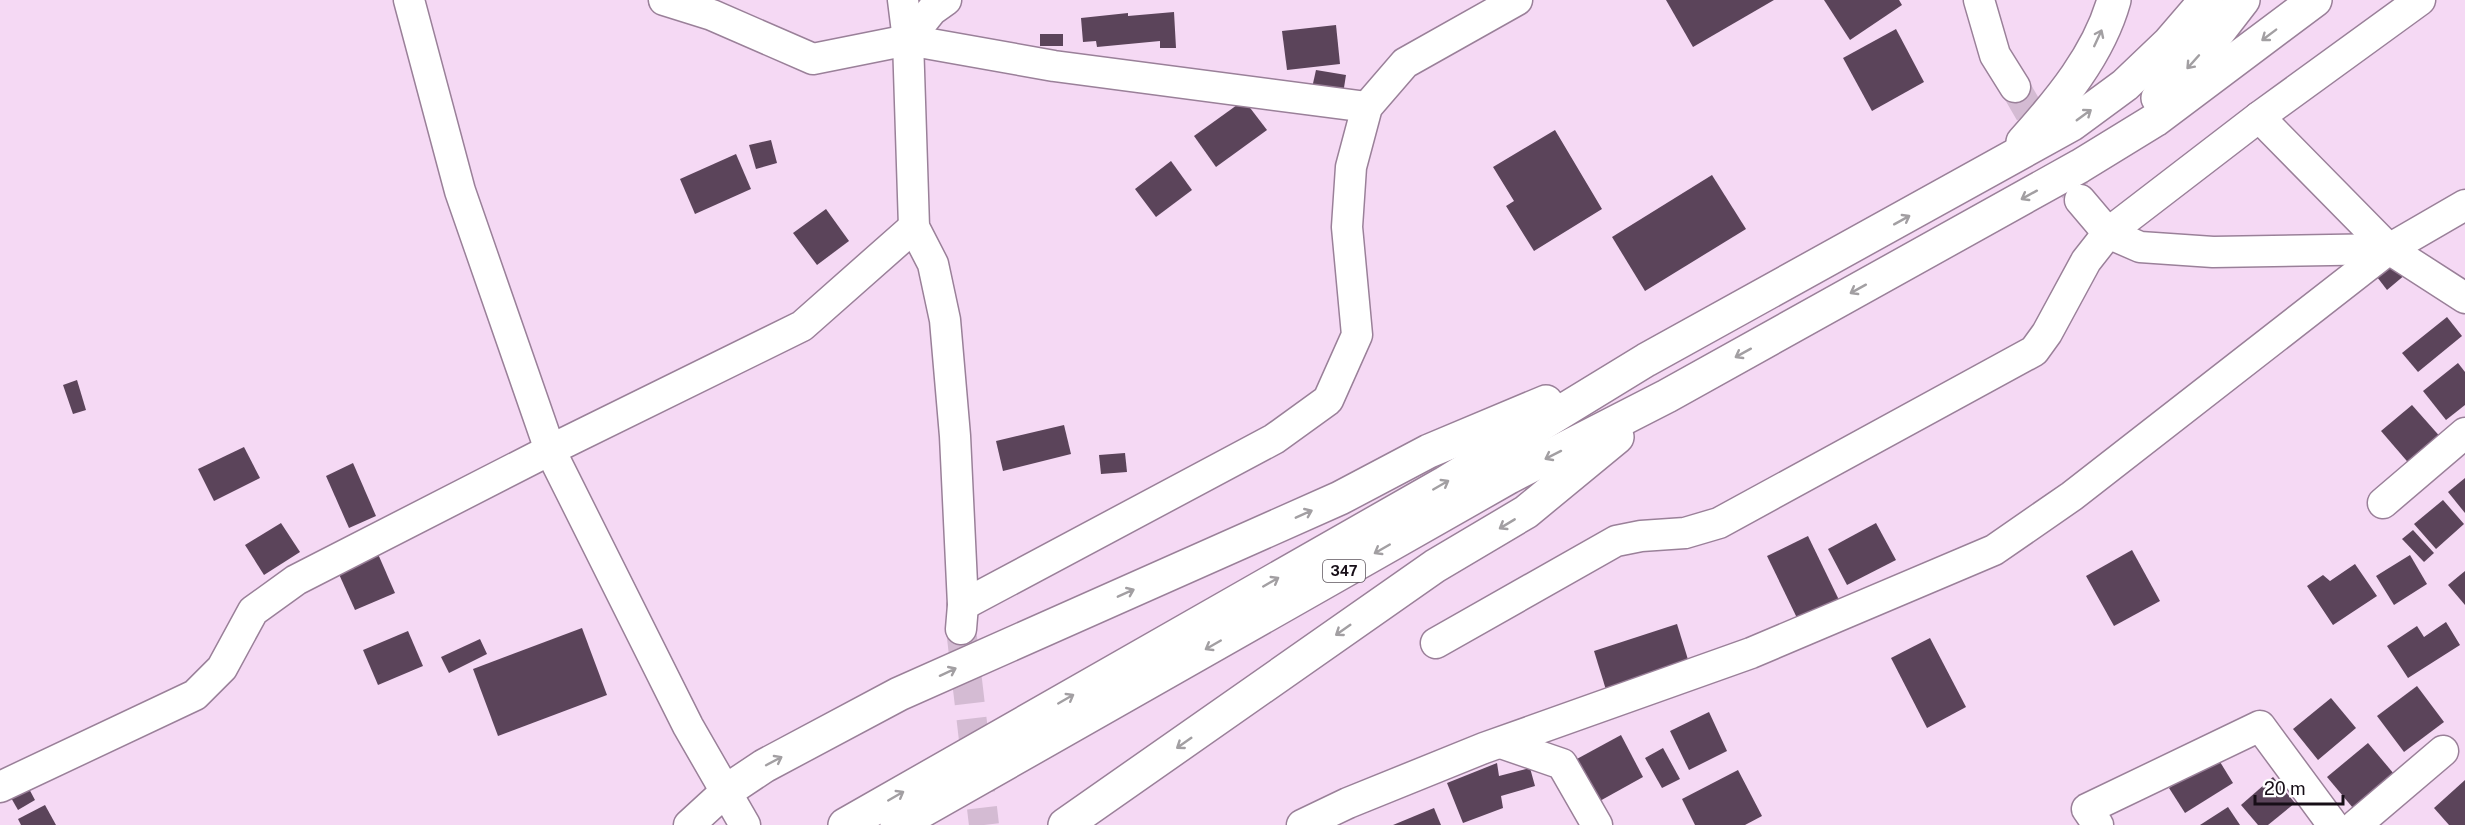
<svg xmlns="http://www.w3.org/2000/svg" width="2465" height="825" viewBox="0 0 2465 825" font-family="'Public Sans',sans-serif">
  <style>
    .building { fill: #5b445a }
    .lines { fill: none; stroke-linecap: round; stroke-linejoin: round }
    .minor-tunnel { stroke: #d4bbd3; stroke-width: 30; stroke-dasharray: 30 15; stroke-linecap: butt }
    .minor-casing { stroke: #9a8099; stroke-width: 33 }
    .highway-casing { stroke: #9a8099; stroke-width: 36 }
    .minor { stroke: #fff; stroke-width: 30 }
    .highway { stroke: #fff; stroke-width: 33 }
    .oneway { stroke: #a29fa2 }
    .labels { text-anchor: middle; stroke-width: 6; stroke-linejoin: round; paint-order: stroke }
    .shield { fill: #fff; stroke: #5d565d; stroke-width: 1.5 }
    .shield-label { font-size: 14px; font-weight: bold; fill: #170e17 }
  </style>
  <rect width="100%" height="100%" fill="#f5d9f4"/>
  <!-- building -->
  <g class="building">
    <path d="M1666,0H1774L1693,47Z"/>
    <path d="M1824,0H1899L1902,5L1850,40Z"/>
    <path d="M1174,12L1176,48H1160V41L1097,47L1096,41L1083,42L1081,18L1128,13V16Z"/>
    <path d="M1336,25L1340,64L1287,70L1282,31Z"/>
    <path d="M1896,29L1924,82L1872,111L1843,58Z"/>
    <rect x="1040" y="34" width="23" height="12"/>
    <path d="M1316,70L1346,75L1343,94L1312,88Z"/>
    <path d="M1244,100L1267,130L1216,167L1194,136Z"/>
    <path d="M1555,130L1602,209L1534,251L1506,206L1514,201L1493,167Z"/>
    <path d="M771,140L777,163L756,169L749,145Z"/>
    <path d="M736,154L751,189L695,214L680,179Z"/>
    <path d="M1171,161L1192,190L1156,217L1135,189Z"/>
    <path d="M1712,175L1746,229L1645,291L1612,237Z"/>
    <path d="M826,209L849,241L817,265L793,233Z"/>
    <path d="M2392,258L2406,274L2387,290L2374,273Z"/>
    <path d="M2447,317L2462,336L2418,372L2402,353Z"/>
    <path d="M2458,363L2465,372V405L2446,420L2423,391Z"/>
    <path d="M77,380L86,410L73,414L63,385Z"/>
    <path d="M2412,405L2443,440L2412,467L2381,431Z"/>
    <path d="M1064,425L1071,454L1003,471L996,441Z"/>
    <path d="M244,447L260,478L214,501L198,469Z"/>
    <path d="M1125,453L1127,472L1101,474L1099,455Z"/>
    <path d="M353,463L376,516L349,528L326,476Z"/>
    <path d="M2465,478V513L2448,492Z"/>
    <path d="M2443,500L2464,524L2436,549L2414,524Z"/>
    <path d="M281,523L300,552L264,575L245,545Z"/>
    <path d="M1876,523L1896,560L1847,585L1828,549Z"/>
    <path d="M2413,530L2434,553L2424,562L2402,539Z"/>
    <path d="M1808,536L1839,600L1798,620L1767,556Z"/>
    <path d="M2132,550L2160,601L2114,626L2086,576Z"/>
    <path d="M378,554L395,593L355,610L338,572Z"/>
    <path d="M2410,555L2427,584L2394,605L2376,576Z"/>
    <path d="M2355,564L2377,596L2333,625L2307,586L2323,575L2330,581Z"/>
    <path d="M2465,571V605L2448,585Z"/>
    <path d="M2446,622L2460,645L2408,678L2387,646L2417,626L2424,637Z"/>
    <path d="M1677,624L1690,666L1607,693L1594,651Z"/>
    <path d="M582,628L607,695L498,736L473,669Z"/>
    <path d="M408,631L423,666L378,685L363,650Z"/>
    <path d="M1930,638L1966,707L1927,728L1891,658Z"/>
    <path d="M480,639L487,654L449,673L441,657Z"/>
    <path d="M2417,686L2444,722L2404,752L2377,716Z"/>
    <path d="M2331,698L2356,728L2318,760L2293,729Z"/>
    <path d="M1709,712L1727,751L1689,770L1670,731Z"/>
    <path d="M1621,735L1643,777L1598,802L1575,760Z"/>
    <path d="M2368,743L2394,774L2353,808L2327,777Z"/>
    <path d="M1663,748L1680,779L1662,788L1645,758Z"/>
    <path d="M2217,757L2233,783L2185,813L2169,788Z"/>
    <path d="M1497,763L1499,776L1530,768L1535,786L1501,796L1503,808L1463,823L1447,783Z"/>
    <path d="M1738,770L1762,816L1745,825H1695L1682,799Z"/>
    <path d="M2273,777L2295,803L2268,825H2258L2241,805Z"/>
    <path d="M2465,780V825H2449L2434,808Z"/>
    <path d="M27,785L35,800L18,810L10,796Z"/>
    <path d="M45,805L56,825H21L18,819Z"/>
    <path d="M2228,807L2240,825H2200Z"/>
    <path d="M1434,808L1441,825H1393Z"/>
  </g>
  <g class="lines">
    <!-- minor-tunnel -->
    <g class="minor-tunnel">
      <path d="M2015,87L2077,194"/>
      <path d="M961,629L984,825"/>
    </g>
    <defs>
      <g id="minor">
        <path d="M409,0L460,191L550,450L688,726L745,825"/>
        <path d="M664,0L712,15L813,59L908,40L1054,66L1367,107"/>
        <path d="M903,0L908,40L914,227L933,264L945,320L955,436L963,605L961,629"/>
        <path d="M1979,0L1995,55L2015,87"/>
        <path d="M908,40L932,10L946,0"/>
        <path d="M2259,117L2389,249L2465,298"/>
        <path d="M2080,200L2108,233L2140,247L2213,252L2389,249"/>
        <path d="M2383,503L2465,433"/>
        <path d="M963,605L1274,439L1328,400L1357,335L1347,227L1351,167L1367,107L1405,63L1517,0"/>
        <path d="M1436,643L1616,541L1641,536L1685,533L1719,523L2034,351L2047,333L2086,261L2108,233L2259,117L2420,0"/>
        <path d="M1501,743L1562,764L1597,825"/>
        <path d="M0,787L195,695L222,668L253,611L296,580L550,450L802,326L914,227"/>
        <path d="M689,825L725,792"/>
        <path d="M1302,825L1348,803L1484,748L1751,653L1994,550L2072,496L2389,249L2465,205"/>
        <path d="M2098,825L2087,809L2260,726L2333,825"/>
        <path d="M2356,825L2443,751"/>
      </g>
      <g id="highway">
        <path d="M2158,98L2209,44L2243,0"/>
        <path d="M2023,142C2060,101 2099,54 2114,0"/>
        <path d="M725,792L764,766L899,694L1340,498L1429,451L1546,402"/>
        <path d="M845,825L1445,483L1646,360L2072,124L2125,85L2169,43L2206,0"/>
        <path d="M897,825L1509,477L1667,396L2080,166L2155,120L2315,0"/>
        <path d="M1065,825L1435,566L1526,512L1617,437"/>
      </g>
    </defs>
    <!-- minor casing -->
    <use href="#minor" class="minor-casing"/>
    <!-- highway casing -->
    <use href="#highway" class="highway-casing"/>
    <!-- minor -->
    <use href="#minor" class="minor"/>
    <!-- highway -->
    <use href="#highway" class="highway"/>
  </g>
  <!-- one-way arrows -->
  <defs><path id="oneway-shaft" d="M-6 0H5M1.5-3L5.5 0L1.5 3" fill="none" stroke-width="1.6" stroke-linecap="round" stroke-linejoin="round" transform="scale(1.5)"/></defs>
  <g class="oneway">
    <use href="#oneway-shaft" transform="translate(2269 35) rotate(143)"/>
    <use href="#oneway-shaft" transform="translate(2098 38) rotate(-65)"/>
    <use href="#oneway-shaft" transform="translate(2193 62) rotate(132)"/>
    <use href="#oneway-shaft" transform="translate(2084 115) rotate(-36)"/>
    <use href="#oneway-shaft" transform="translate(2029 195) rotate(151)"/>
    <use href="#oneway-shaft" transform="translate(1902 220) rotate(-29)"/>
    <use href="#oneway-shaft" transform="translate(1858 289) rotate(151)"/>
    <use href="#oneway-shaft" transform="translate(1743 353) rotate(151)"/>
    <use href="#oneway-shaft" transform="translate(1553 455) rotate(153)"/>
    <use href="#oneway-shaft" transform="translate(1441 485) rotate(-30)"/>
    <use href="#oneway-shaft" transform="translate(1304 514) rotate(-24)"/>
    <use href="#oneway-shaft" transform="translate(1507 524) rotate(149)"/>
    <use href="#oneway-shaft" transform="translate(1382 549) rotate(150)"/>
    <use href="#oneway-shaft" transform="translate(1271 582) rotate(-30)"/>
    <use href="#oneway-shaft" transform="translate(1126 593) rotate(-24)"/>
    <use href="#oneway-shaft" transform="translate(1343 630) rotate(145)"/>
    <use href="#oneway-shaft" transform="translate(1213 645) rotate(150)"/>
    <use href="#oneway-shaft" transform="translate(948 672) rotate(-25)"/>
    <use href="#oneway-shaft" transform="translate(1066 699) rotate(-30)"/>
    <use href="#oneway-shaft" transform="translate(1184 743) rotate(145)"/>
    <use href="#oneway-shaft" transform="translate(774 761) rotate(-28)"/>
    <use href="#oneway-shaft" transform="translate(896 796) rotate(-30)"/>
  </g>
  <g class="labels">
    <!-- shield labels -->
    <rect class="shield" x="1323" y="560" width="42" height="22" rx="4.5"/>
    <g class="shield-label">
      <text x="1344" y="576">347</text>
    </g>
  </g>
  <!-- scale -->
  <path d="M2255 795v9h88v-9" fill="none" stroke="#170e17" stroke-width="3"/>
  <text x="2264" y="795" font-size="18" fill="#170e17" stroke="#ffffff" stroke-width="4.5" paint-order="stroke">20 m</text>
</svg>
